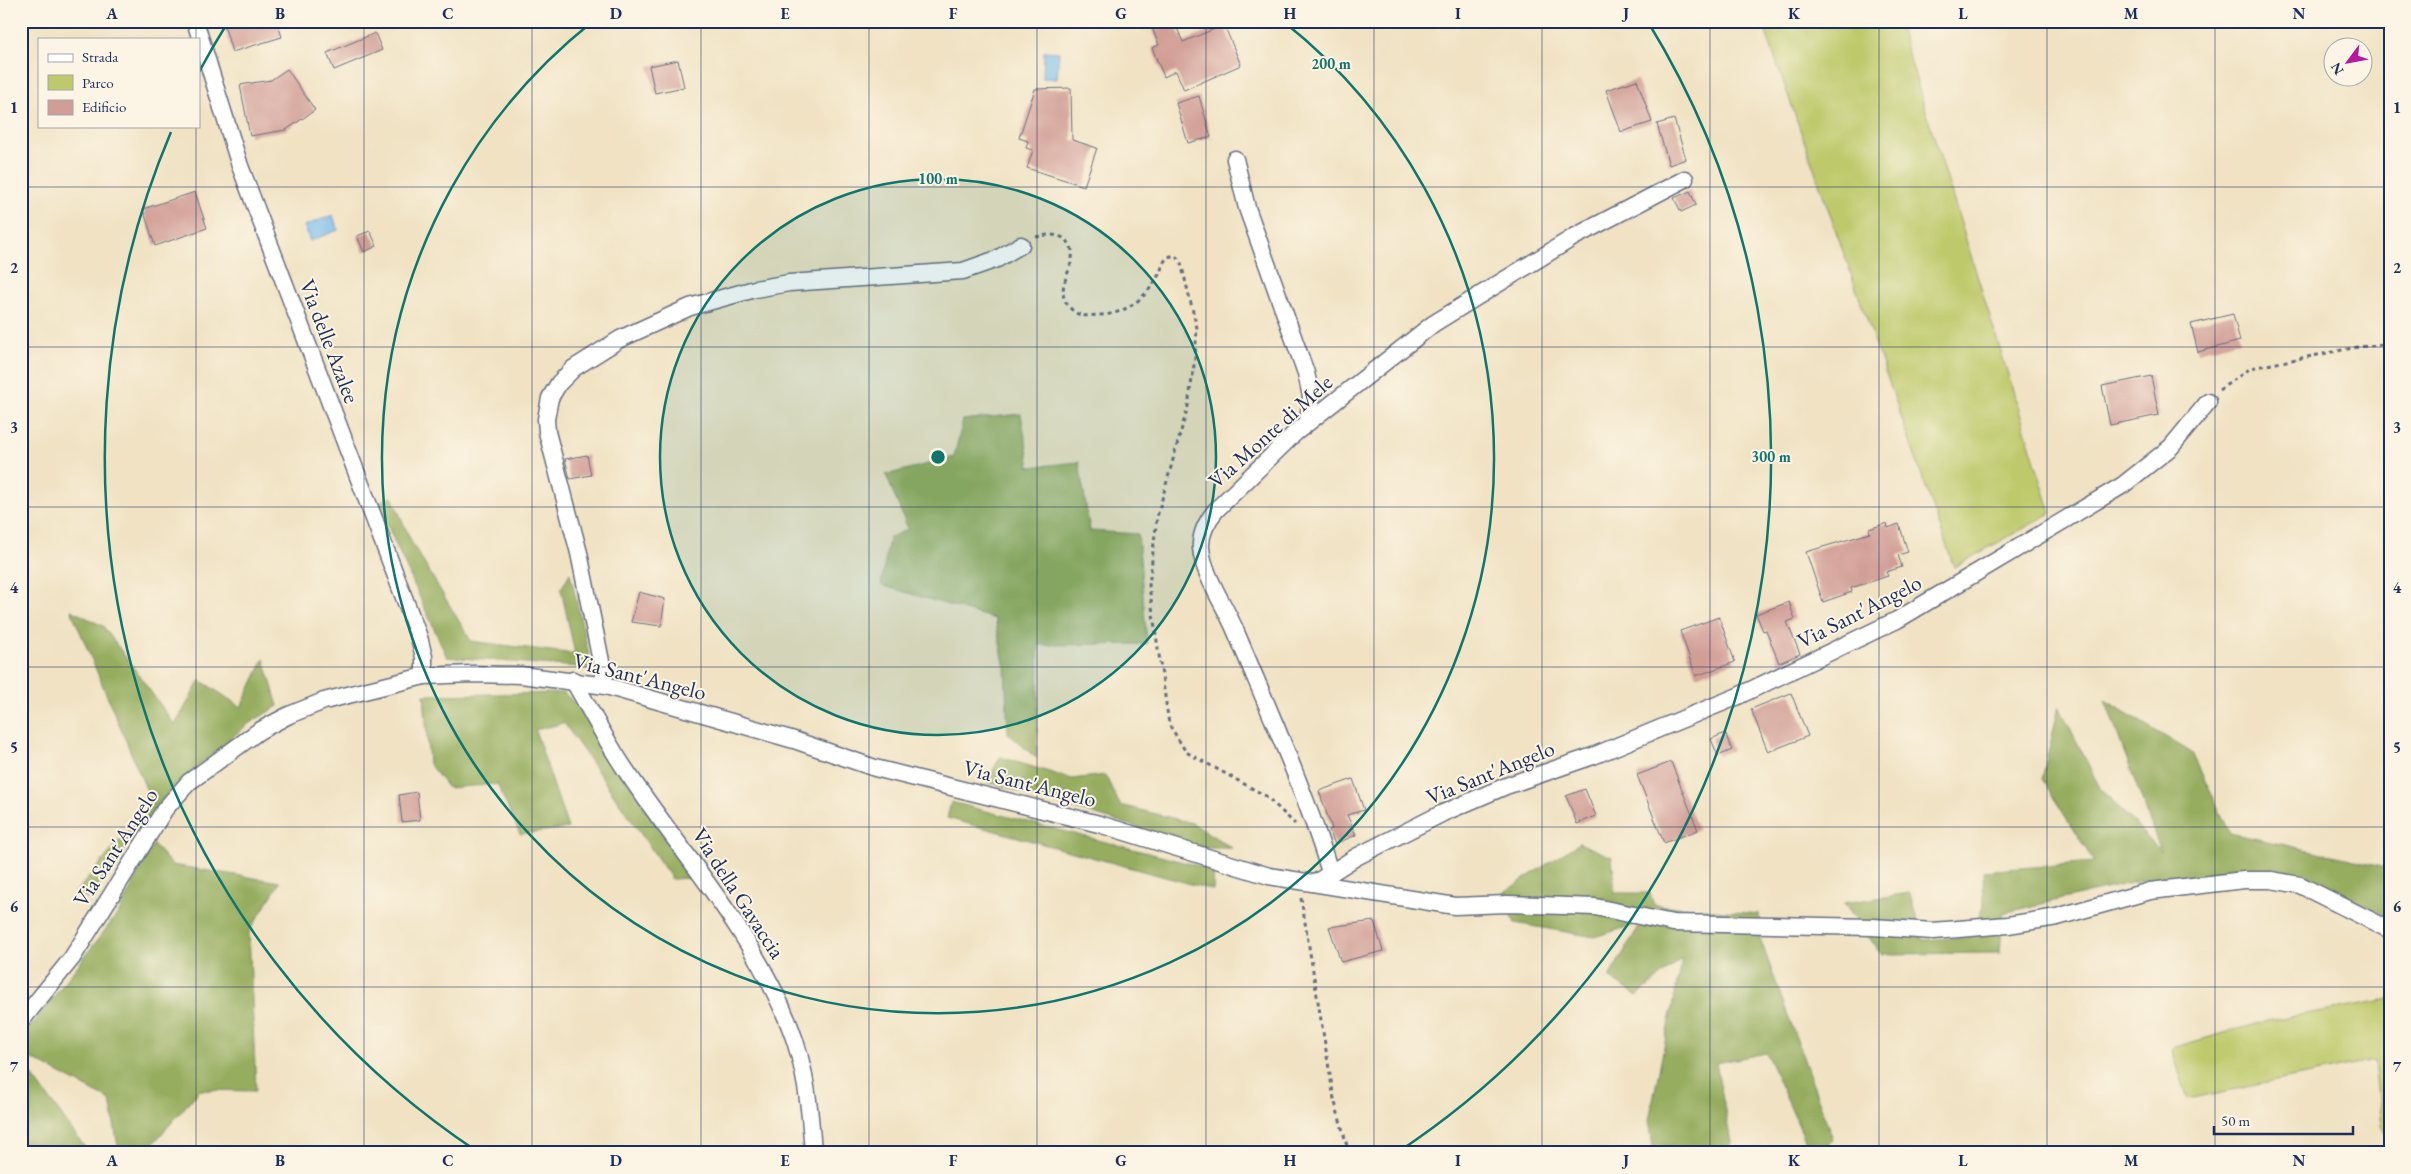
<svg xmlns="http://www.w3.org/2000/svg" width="2411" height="1174" viewBox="0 0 2411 1174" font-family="'EB Garamond',serif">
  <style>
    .green { fill: #bdc96a; stroke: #6c7c64 }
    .forest { fill: #96ad5e; stroke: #586e5e }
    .water { fill: #73baeb; stroke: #4774a4 }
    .building { fill: #d19e96 }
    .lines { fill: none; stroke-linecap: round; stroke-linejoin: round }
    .minor-casing { stroke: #666e81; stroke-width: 19 }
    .path { stroke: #666e81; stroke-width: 3; stroke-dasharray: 4 4; stroke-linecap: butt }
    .minor { stroke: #fff; stroke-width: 16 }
    .grid { fill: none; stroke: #1b2f5e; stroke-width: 1; stroke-opacity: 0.55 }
    .ring { fill: none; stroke: #0f766e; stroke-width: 2.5 }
    .labels { text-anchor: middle; stroke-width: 4; stroke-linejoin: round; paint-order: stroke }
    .street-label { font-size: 22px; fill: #1b2f5e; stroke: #fcf5e5 }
    .centre { fill: #0f766e; stroke: #fcf5e5; stroke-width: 2.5 }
    .ring-label { font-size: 15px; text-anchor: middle; font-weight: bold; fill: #0f766e; stroke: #fcf5e5; stroke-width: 4; stroke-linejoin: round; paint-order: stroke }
    .neatline { fill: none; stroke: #1b2f5e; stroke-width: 2 }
    .grid-label { font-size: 16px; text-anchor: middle; font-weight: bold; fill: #1b2f5e }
  </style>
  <rect width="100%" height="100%" fill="#fcf5e5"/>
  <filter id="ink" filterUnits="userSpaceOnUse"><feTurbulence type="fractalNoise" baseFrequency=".02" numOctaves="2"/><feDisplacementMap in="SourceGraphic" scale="10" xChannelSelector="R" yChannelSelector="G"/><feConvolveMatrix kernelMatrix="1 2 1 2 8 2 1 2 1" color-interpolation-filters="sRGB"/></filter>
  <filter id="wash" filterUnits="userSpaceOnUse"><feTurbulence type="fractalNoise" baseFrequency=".0096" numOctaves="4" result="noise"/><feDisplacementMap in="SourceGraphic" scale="20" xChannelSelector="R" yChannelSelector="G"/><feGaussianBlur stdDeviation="1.12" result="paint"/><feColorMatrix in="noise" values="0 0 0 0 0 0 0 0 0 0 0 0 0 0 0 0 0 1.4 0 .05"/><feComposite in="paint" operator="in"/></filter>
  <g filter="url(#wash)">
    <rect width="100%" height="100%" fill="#f0e2c3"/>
    <!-- green -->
    <g class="green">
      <path d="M1762,21H1898L2051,513L1954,567Z"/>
      <path d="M2390,999V1141L2381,1127L2374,1061L2188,1099L2171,1048L2267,1021Z"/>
    </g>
    <!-- forest -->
    <g class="forest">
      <path d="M1021,414L1030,467L1079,462L1090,531L1138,534L1147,644L1038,645L1039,670L1036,758L1008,733L1005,668L995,619L881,585L889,538L908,529L886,475L954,457L963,420Z"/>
      <path d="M392,497L412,543L471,641L575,654L561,589L570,573L592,668L447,657L377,503Z"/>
      <path d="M71,610L103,626L175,725L200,680L241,707L264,659L278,706L248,724L171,789L88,899L76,892L152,803Z"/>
      <path d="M564,693L580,708L691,878L672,879L564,723L535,730L568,828L520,834L497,784L448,788L429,764L424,695Z"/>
      <path d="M2105,700L2192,753L2230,833L2387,867L2390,874V918L2322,884L2270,874L2143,880L2003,913L2000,953L1881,954L1844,903L1910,893L1922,940L1971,937L1984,904L1983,871L2094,862L2042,779L2059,706L2100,788L2161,852Z"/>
      <path d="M1000,757L1072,779L1105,775L1120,805L1192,823L1232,848H1206L987,782Z"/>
      <path d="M951,802L1214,870L1213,890L947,818Z"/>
      <path d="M1579,843L1612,857L1615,893H1650L1654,905L1759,914L1760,938L1833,1140L1817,1153H1811L1766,1053L1716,1063L1733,1153H1654L1649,1120L1682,958L1637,996L1609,977L1641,923L1594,937L1515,923L1500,895Z"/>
      <path d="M153,844L172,865L280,882L249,932L256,1091L200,1090L145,1153H119L110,1100L21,1053V1039L119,912Z"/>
      <path d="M21,1060L89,1153H21Z"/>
    </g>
    <!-- water -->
    <g class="water">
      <path d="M1044,51L1059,52L1057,79L1043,78Z"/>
      <path d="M333,215L338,230L310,241L304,226Z"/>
    </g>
    <g id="blocks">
      <!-- building -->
      <g class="building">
        <path d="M223,21H277L282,37L232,52Z"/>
        <path d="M1149,21H1174L1183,42L1224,25L1241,65L1184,90L1176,71L1164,77L1152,48L1159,45Z"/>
        <path d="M375,33L382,50L334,70L327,53Z"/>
        <path d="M678,60L684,87L655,93L649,66Z"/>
        <path d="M287,69L315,110L286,130L250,136L240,85L271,80Z"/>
        <path d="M1637,80L1652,122L1621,132L1606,90Z"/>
        <path d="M1071,88L1072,140L1097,148L1084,186L1027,168L1033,150L1026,148L1028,141L1019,138L1035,89Z"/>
        <path d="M1199,96L1211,137L1188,143L1176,103Z"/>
        <path d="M1674,119L1686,159L1669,165L1657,124Z"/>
        <path d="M1690,191L1696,205L1681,212L1674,198Z"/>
        <path d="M195,192L207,228L155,246L143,209Z"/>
        <path d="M370,231L377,246L364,252L357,236Z"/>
        <path d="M2233,314L2240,341L2198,352L2191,324Z"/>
        <path d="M2151,376L2159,415L2110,425L2102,386Z"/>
        <path d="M587,455L591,475L570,479L565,459Z"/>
        <path d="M1887,523L1888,528L1899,524L1908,552L1898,555L1902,567L1886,572L1888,576L1851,588L1852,592L1823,602L1806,552L1870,533L1869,529Z"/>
        <path d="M639,592L665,599L661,626L631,622Z"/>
        <path d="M1789,602L1795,619L1787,622L1800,654L1779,663L1766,630L1763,631L1756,614Z"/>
        <path d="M1719,617L1735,662L1696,676L1680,631Z"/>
        <path d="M1791,693L1808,736L1768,752L1751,709Z"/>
        <path d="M1725,733L1732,750L1718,756L1711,739Z"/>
        <path d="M1671,762L1698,830L1664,843L1637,775Z"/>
        <path d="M1353,779L1364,810L1347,815L1356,835L1335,844L1329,830L1332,829L1319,791Z"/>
        <path d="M1585,789L1596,816L1577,824L1566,796Z"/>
        <path d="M417,792L420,820L402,822L399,795Z"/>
        <path d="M1374,921L1383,951L1341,962L1329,927Z"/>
      </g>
    </g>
  </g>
  <g filter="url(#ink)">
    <use href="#blocks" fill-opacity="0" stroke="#666e81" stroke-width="1"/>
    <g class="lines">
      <defs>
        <g id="minor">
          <path d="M195,21L240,166L419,637L424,657V676"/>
          <path d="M1235,159L1247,208L1306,373L1311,396L1308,421"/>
          <path d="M573,680C591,711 607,743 627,772C683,855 753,932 790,1027C806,1067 810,1110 813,1153"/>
          <path d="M606,686L579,553L547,432L546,419L550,398L559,383L574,368L620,339L690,307L755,289L789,283L963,271L997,259L1021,245"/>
          <path d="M1330,872C1305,790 1269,711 1236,632C1226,607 1203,575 1201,548C1200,534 1207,521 1216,510L1295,433L1433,324L1574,237L1685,179"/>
          <path d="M1317,882L1356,857L1443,813L1506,786L1593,756L1736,697L1897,620L2123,485L2171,447L2208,402"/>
          <path d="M21,1021L72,958L165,809L189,782L259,731L289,715L324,701L424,676L472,674L521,675L606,686L794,740L875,768L1099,824L1269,876L1455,906L1507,904L1595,907L1673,923L1873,927L1933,931L2008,925L2057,917L2150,891L2244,880H2271L2300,885L2390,930"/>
        </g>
      </defs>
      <!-- minor casing -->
      <use href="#minor" class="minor-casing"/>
      <!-- path -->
      <g class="path">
        <path d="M1036,237C1045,235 1056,233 1065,239C1083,254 1062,276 1063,293C1064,302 1070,310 1078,314C1085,317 1093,315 1101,315C1126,314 1146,298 1158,276C1162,270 1162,262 1168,257L1175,255L1181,263L1197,328L1195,358L1188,406L1157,517L1149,586L1169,724L1186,752L1266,796L1295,824"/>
        <path d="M2219,390L2251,368L2358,347L2390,344"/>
        <path d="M1301,898L1334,1099L1349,1153"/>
      </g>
      <!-- minor -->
      <use href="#minor" class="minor"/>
    </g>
  </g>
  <!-- grid -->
  <path class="grid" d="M196,21V39M364,21V1153M532,21V1153M701,21V1153M869,21V1153M1037,21V1153M1206,21V1153M1374,21V1153M1542,21V1153M1710,21V1153M1879,21V1153M2047,21V1153M2215,21V1153M196,126V1153M21,187H2390M21,347H2390M21,507H2390M21,667H2390M21,827H2390M21,987H2390"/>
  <!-- distance rings -->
  <circle cx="938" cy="457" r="278" fill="#0f766e" fill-opacity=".12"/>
  <g class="ring">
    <circle cx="938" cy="457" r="278"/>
    <path d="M1284 22A556 556 0 1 1 592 22"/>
    <path d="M478 1152A833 833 0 0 1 171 132M199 72A833 833 0 0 1 228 22M1648 22A833 833 0 0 1 1398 1152"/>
  </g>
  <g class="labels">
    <!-- street labels -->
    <g class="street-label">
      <text transform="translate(330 341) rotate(69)" y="8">Via delle Azalee</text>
      <text transform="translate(1270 431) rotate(-42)" y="8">Via Monte di Mele</text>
      <text transform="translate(1859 611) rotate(-27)" y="8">Via Sant'Angelo</text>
      <text transform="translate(640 676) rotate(14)" y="8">Via Sant'Angelo</text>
      <text transform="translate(1490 772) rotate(-22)" y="8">Via Sant'Angelo</text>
      <text transform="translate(1030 783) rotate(14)" y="8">Via Sant'Angelo</text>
      <text transform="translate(115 847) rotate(-57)" y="8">Via Sant'Angelo</text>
      <text transform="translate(739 893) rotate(57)" y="8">Via della Gavaccia</text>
    </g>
  </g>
  <circle cx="938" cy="457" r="8" class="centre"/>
  <g class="ring-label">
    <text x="1331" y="69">200 m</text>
    <text x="938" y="184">100 m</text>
    <text x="1771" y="462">300 m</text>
  </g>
  <!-- margin -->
  <rect width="2411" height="1174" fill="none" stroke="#fcf5e5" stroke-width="55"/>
  <!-- legend -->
  <rect x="38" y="38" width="162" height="90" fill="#fcf5e5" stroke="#a2a6af"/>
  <rect x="48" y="54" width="25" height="8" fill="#ffffff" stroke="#a2a6af"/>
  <text x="82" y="62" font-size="15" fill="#1b2f5e">Strada</text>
  <rect x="48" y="75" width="25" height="15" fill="#bdc96a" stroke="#a2a6af"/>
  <text x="82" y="88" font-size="15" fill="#1b2f5e">Parco</text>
  <rect x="48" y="100" width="25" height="15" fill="#d19e96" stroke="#a2a6af"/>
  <text x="82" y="112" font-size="15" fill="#1b2f5e">Edificio</text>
  <!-- north arrow -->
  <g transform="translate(2348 62) rotate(238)"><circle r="24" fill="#fcf5e5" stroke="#a2a6af"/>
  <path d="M0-4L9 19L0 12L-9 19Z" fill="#b5179e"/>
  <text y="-8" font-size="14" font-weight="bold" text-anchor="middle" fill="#1b2f5e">N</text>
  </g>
  <!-- scale -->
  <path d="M2214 1126v8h139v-8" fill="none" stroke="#1b2f5e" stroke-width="2.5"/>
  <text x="2221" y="1126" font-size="15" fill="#1b2f5e" stroke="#fcf5e5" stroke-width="4" paint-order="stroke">50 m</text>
  <rect x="28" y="28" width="2356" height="1118" class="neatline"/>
  <g class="grid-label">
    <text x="112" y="19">A</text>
    <text x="280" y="19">B</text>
    <text x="448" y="19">C</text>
    <text x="616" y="19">D</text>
    <text x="785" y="19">E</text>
    <text x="953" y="19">F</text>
    <text x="1121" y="19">G</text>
    <text x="1290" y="19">H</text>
    <text x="1458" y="19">I</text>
    <text x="1626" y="19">J</text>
    <text x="1794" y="19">K</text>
    <text x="1963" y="19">L</text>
    <text x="2131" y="19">M</text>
    <text x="2299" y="19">N</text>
    <text x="14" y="113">1</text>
    <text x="2397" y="113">1</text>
    <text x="14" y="273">2</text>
    <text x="2397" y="273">2</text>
    <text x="14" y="433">3</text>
    <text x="2397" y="433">3</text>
    <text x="14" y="593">4</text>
    <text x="2397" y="593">4</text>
    <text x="14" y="753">5</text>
    <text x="2397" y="753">5</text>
    <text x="14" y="912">6</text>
    <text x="2397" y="912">6</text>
    <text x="14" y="1072">7</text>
    <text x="2397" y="1072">7</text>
    <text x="112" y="1166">A</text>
    <text x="280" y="1166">B</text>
    <text x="448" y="1166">C</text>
    <text x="616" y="1166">D</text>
    <text x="785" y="1166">E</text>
    <text x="953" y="1166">F</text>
    <text x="1121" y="1166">G</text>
    <text x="1290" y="1166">H</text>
    <text x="1458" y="1166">I</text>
    <text x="1626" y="1166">J</text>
    <text x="1794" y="1166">K</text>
    <text x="1963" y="1166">L</text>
    <text x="2131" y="1166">M</text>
    <text x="2299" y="1166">N</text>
  </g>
</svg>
